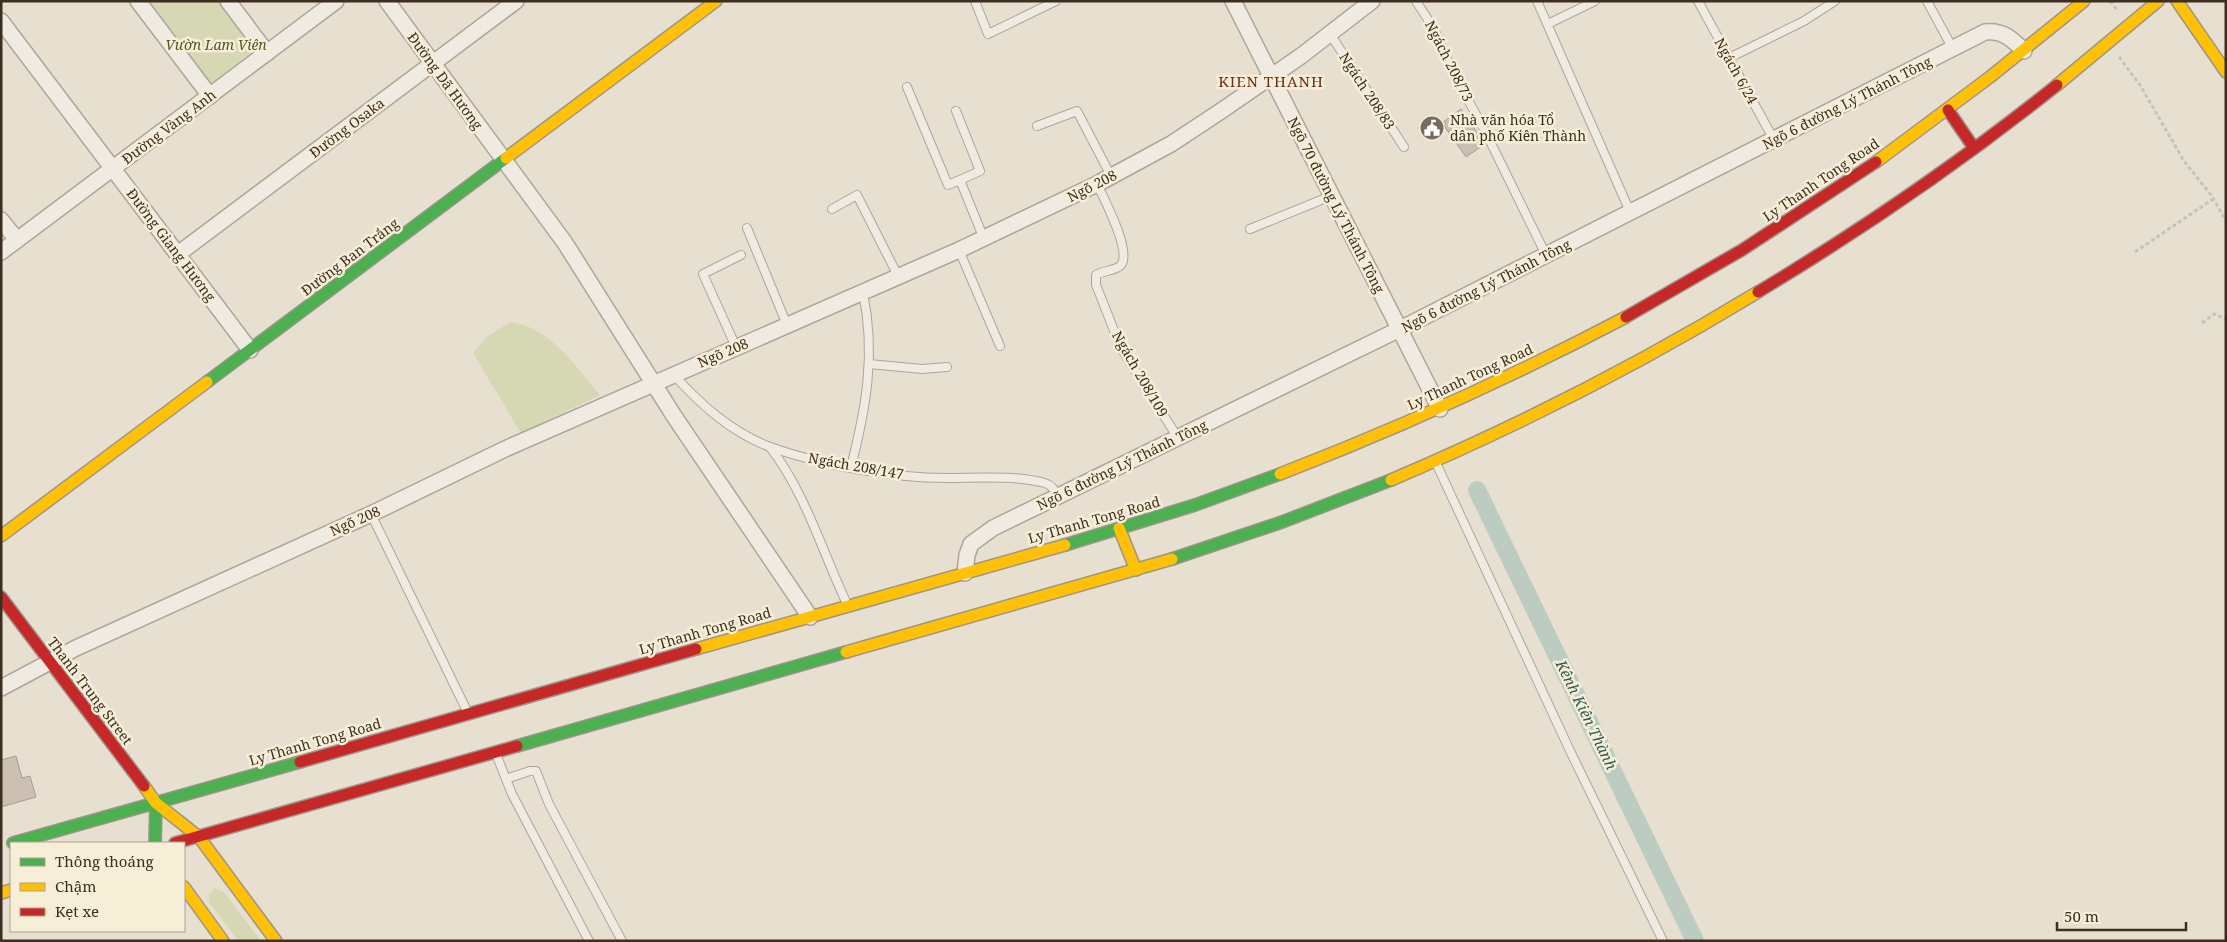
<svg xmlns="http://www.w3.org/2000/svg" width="2227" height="942" viewBox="0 0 2227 942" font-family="'Noto Serif',serif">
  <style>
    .green { fill: #d6d7b3 }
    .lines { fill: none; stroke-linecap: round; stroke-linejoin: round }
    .canal { stroke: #bcccc2; stroke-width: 18 }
    .building { fill: #cbbfb2; stroke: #a89c90 }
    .lane-casing { stroke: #ada599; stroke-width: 10 }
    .street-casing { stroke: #ada599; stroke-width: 18 }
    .fast-casing { stroke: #9c958a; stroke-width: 14 }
    .slow-casing { stroke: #9c958a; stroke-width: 14 }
    .jam-casing { stroke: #9c958a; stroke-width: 14 }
    .path { stroke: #c8c2b9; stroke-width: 3; stroke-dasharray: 4 2.5; stroke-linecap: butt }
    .lane { stroke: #efebe3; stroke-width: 8 }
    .street { stroke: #efebe3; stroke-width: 15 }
    .fast { stroke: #4caf50; stroke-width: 11 }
    .slow { stroke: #ffc107; stroke-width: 11 }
    .jam { stroke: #c62828; stroke-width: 11 }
    .labels { text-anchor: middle; stroke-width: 5; stroke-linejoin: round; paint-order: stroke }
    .park-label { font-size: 14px; font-style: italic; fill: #4d5a26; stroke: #f7eed8 }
    .street-label { font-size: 14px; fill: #3d2e20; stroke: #f7eed8 }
    .poi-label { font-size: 14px; fill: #3d2e20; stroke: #f7eed8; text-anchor: start }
    .neighbourhood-label { font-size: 15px; letter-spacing: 1px; fill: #6b2e1e; stroke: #f7eed8 }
    .water-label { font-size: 15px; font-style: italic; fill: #2f5d5a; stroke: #f7eed8 }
  </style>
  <rect width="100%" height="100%" fill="#e7e0d1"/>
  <!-- green -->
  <g class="green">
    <path d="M138,1H228L267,53L210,96Z"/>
    <path d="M510,322C551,327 575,366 600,395L521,433L473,353L487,337Z"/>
    <path d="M215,888L224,892L261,941H238L209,902V894Z"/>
  </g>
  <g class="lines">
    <!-- canal -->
    <path class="canal" d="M1477,490L1695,941"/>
  </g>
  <!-- building -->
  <g class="building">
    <path d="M1461,109L1485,144L1466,157L1442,123Z"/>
    <path d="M16,756L22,778L30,776L36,797L1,807V760Z"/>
  </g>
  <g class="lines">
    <defs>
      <g id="lane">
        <path d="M975,1L988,34L1056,1"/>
        <path d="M1416,1L1434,29L1453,72L1487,135L1546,255"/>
        <path d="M1537,1L1631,214"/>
        <path d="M1698,1L1774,140"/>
        <path d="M1927,1L1953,49"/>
        <path d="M1548,24L1595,1"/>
        <path d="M1330,34L1404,147"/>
        <path d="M1729,58L1804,21L1835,1"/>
        <path d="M907,87L948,185L960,180L984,239"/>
        <path d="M956,111L980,171L960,180"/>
        <path d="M1037,126L1077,111L1111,176"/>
        <path d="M1097,184C1104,199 1132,251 1121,265C1116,271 1104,270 1096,275V285L1121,348L1178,438"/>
        <path d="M832,209L857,195L898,276"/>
        <path d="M747,228L787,325"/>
        <path d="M1250,229L1331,196"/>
        <path d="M959,250L1000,346"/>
        <path d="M736,347L703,274L741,255"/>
        <path d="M869,364L922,369L947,367"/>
        <path d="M673,374C701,405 731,432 770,447C821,465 893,478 946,478C977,478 1015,475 1045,483C1052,485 1055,491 1058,496"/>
        <path d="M770,447C806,494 822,551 847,604"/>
        <path d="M1436,463L1572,755L1663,941"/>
        <path d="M851,467C866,408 876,354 863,293"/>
        <path d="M371,514L468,713"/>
        <path d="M496,754L512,794L589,941"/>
        <path d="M506,779L530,771H536L549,804L622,941"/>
      </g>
      <g id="street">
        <path d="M138,1L210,96"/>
        <path d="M228,1L267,53"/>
        <path d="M387,1L565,243L674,416L810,617"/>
        <path d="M1233,1L1440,409"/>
        <path d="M1,21L250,350"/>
        <path d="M1,220L17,240"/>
        <path d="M1,252L336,1"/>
        <path d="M178,254L516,1"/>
        <path d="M965,573L967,555L971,544L993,528L1410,324L1985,32C2003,30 2012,39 2024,51"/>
        <path d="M1,688L76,648L371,514L505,449L959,250L1097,184L1171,144L1221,111L1301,56L1372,1"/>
      </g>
      <g id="fast">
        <path d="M207,382L506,158"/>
        <path d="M1065,545L1195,505L1280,474"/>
        <path d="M1172,559L1282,522L1391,480"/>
        <path d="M517,746L846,652"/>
        <path d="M13,843L300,762"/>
        <path d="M155,843L156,803"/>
      </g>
      <g id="slow">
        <path d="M2177,1L2226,72"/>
        <path d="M2057,85L2158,1"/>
        <path d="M506,158L716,1"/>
        <path d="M1876,162L1990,77L2084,1"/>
        <path d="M1280,474C1399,428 1514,376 1626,317"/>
        <path d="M1391,480C1518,426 1640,364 1758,292"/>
        <path d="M1119,528L1136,570"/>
        <path d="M1,536L207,382"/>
        <path d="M696,649L1065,545"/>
        <path d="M846,652L1172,559"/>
        <path d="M144,786L156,803L199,837L276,941"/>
        <path d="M184,887L223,941"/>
        <path d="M1,893L11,890"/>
      </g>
      <g id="jam">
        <path d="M1948,110L1974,148"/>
        <path d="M1758,292C1861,230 1962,161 2057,85"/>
        <path d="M1626,317L1742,250L1876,162"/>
        <path d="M1,597L144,786"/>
        <path d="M300,762L696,649"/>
        <path d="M175,843L517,746"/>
      </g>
    </defs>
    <!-- lane casing -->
    <use href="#lane" class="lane-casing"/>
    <!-- street casing -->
    <use href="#street" class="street-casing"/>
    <!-- fast casing -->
    <use href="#fast" class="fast-casing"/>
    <!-- slow casing -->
    <use href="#slow" class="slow-casing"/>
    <!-- jam casing -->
    <use href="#jam" class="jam-casing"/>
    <!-- path -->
    <g class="path">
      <path d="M2110,1L2117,10"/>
      <path d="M2119,57L2140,85L2184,161L2211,195L2226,221"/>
      <path d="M2135,252L2213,199"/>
      <path d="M2202,323L2214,314L2226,319"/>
    </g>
    <!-- lane -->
    <use href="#lane" class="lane"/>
    <!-- street -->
    <use href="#street" class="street"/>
    <!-- fast -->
    <use href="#fast" class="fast"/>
    <!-- slow -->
    <use href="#slow" class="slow"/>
    <!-- jam -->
    <use href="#jam" class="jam"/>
  </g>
  <!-- icons -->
  <defs>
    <symbol id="civic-disc" viewBox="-11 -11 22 22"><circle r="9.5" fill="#786c5e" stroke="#f7eed8"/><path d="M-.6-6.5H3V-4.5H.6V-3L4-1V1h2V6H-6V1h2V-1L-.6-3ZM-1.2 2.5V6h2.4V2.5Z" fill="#fff"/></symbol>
  </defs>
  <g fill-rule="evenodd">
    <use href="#civic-disc" x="1418" y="114" width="28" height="28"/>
  </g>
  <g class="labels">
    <!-- park labels -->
    <g class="park-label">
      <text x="216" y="50">Vườn Lam Viên</text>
    </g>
    <!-- street labels -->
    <g class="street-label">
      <text transform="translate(1449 61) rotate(63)" y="5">Ngách 208/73</text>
      <text transform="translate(1736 71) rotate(61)" y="5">Ngách 6/24</text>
      <text transform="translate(445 81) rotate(54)" y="5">Đường Dã Hương</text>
      <text transform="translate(1367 91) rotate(57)" y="5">Ngách 208/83</text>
      <text transform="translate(1847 103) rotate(-27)" y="5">Ngõ 6 đường Lý Thánh Tông</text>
      <text transform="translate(169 127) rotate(-37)" y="5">Đường Vàng Anh</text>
      <text transform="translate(347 128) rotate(-37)" y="5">Đường Osaka</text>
      <text transform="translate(1821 180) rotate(-34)" y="5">Ly Thanh Tong Road</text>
      <text transform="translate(1092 186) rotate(-27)" y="5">Ngõ 208</text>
      <text transform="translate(1336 205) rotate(63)" y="5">Ngõ 70 đường Lý Thánh Tông</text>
      <text transform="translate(171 245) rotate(53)" y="5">Đường Giang Hương</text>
      <text transform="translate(350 257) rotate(-37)" y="5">Đường Ban Trắng</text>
      <text transform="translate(1486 286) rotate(-27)" y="5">Ngõ 6 đường Lý Thánh Tông</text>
      <text transform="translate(723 353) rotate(-23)" y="5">Ngõ 208</text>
      <text transform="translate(1140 374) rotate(60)" y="5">Ngách 208/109</text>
      <text transform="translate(1470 377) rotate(-25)" y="5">Ly Thanh Tong Road</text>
      <text transform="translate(1122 465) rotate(-26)" y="5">Ngõ 6 đường Lý Thánh Tông</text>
      <text transform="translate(856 466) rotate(10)" y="5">Ngách 208/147</text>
      <text transform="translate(1094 520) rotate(-16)" y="5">Ly Thanh Tong Road</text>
      <text transform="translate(355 521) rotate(-24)" y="5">Ngõ 208</text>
      <text transform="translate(705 631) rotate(-16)" y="5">Ly Thanh Tong Road</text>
      <text transform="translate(90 691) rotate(53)" y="5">Thanh Trung Street</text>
      <text transform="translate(315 742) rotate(-16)" y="5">Ly Thanh Tong Road</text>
    </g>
    <!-- poi labels -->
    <g class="poi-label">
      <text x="1450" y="125">Nhà văn hóa Tổ<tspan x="1450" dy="16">dân phố Kiên Thành</tspan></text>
    </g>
    <!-- neighbourhood labels -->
    <g class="neighbourhood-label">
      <text x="1271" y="87">KIEN THANH</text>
    </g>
    <!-- water labels -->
    <g class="water-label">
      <text transform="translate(1586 715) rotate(64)" y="5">Kênh Kiên Thành</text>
    </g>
  </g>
  <!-- border -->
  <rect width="2227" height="942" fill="none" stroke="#3d2e20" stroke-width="5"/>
  <!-- legend -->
  <rect x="10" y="842" width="175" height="90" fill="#f7eed8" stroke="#ada18e"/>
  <rect x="20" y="858" width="25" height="8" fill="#4caf50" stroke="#ada18e"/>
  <text x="55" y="867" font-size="15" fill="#3d2e20">Thông thoáng</text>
  <rect x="20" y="883" width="25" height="8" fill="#ffc107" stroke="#ada18e"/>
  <text x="55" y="892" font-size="15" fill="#3d2e20">Chậm</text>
  <rect x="20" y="908" width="25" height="8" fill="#c62828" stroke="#ada18e"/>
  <text x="55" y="917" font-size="15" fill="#3d2e20">Kẹt xe</text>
  <!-- scale -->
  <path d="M2057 922v8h129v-8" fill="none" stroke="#3d2e20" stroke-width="2.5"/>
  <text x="2064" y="922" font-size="15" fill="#3d2e20" stroke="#f7eed8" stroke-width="4" paint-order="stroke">50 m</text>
</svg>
